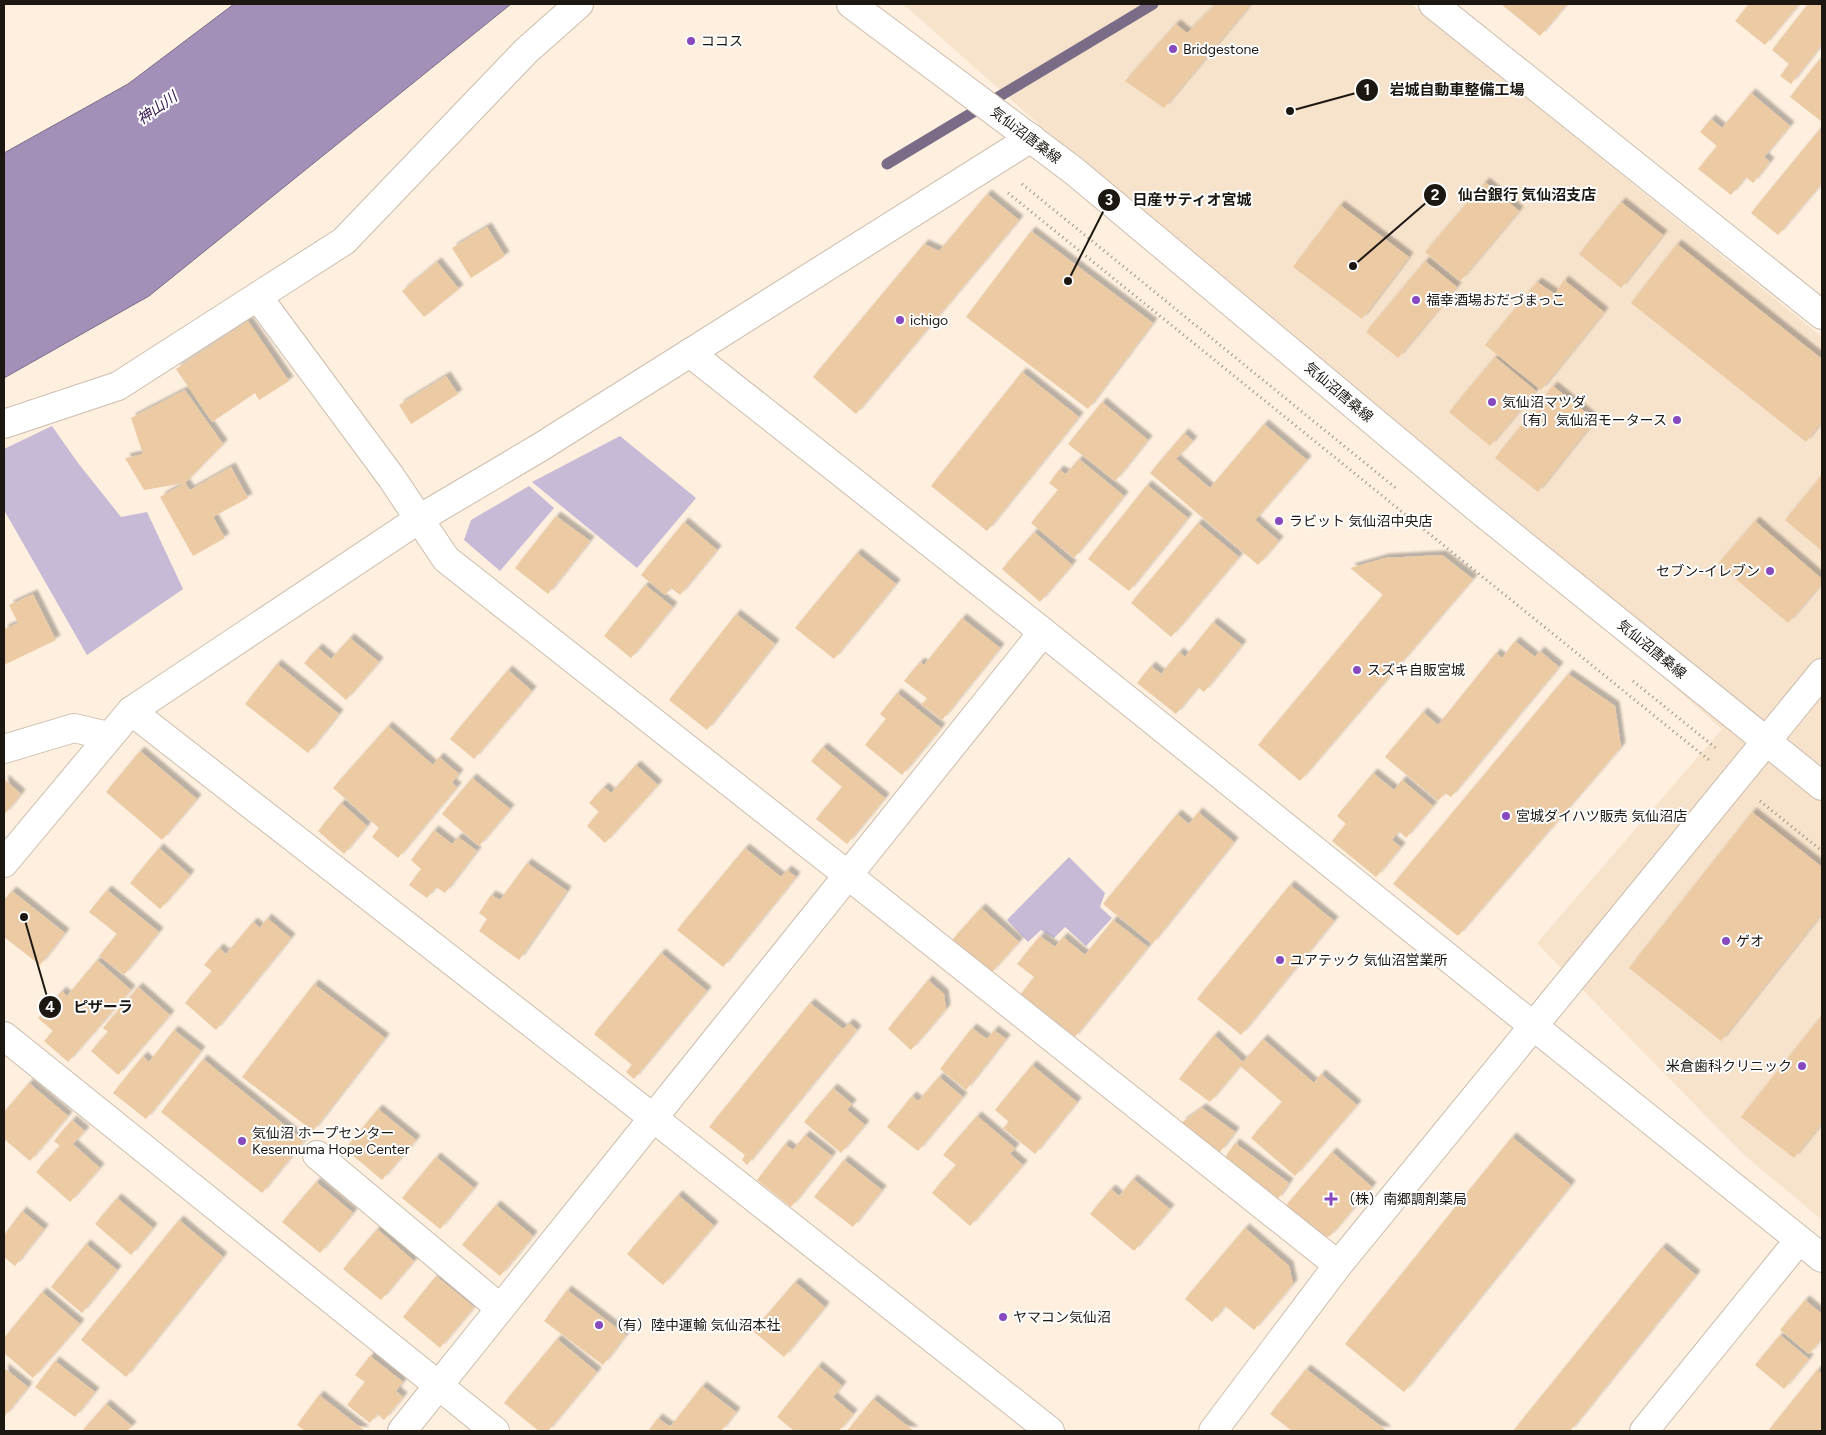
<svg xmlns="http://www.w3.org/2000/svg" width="1826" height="1435" viewBox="0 0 1826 1435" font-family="Figtree,'Noto Sans JP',sans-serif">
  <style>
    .built { fill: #f7e2cb }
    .green { fill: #c6bad6 }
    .water { fill: #a290b9; stroke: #7a6c87 }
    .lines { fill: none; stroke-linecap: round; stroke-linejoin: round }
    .stream { stroke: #7a6c87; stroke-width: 11 }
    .building { fill: #ebcaa4; filter: url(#shadow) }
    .minor-casing { stroke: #ccbdad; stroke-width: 30 }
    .major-casing { stroke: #ccbdad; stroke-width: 30 }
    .path { stroke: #9c9185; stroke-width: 3; stroke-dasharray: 1 4; stroke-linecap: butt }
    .minor { stroke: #fff; stroke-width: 28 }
    .major { stroke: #fff; stroke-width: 28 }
    .poi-dot { fill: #8649bf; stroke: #fff; stroke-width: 2 }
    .labels { text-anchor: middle; stroke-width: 4; stroke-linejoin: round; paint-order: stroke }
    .poi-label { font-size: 14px; fill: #1c1711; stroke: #fff; text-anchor: start }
    .street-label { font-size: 14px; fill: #1c1711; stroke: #fff }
    .water-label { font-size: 15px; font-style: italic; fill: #3a2053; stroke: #fff }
    .leader { fill: none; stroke: #1c1711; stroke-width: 2 }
    .callout-dot { fill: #1c1711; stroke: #fff; stroke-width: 2 }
    .mark-label { font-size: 15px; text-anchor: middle; font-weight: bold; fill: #fff }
    .callout-label { font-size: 15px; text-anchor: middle; font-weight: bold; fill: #1c1711; stroke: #fff; stroke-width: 4; stroke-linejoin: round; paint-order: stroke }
  </style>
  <defs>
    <filter id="shadow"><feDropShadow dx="4.5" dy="-4.5" stdDeviation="1" flood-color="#0004"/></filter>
  </defs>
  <rect width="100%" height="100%" fill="#feefde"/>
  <!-- built -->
  <path class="built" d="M903,4H1411L1822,337V1220L1743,1154L1537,943L1722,729Z"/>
  <!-- green -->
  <g class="green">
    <path d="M52,426L78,463L121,517L147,512L183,589L87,655L4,510V449Z"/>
    <path d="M620,436L696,498L637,568L532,482Z"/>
    <path d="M529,486L554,508L500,571L464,540L471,520Z"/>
    <path d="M1069,857L1105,893L1100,907L1112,918L1086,946L1065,927L1054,938L1041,930L1028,942L1007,920Z"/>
  </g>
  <!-- water -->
  <path class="water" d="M234,4H511L149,296L4,378V153L128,84Z"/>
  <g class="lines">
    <!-- stream -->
    <path class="stream" d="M887,164L1153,4"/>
  </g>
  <!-- building -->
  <g class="building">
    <path d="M1216,4H1251L1164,108L1125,81L1176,24L1187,33Z"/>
    <path d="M1501,4H1567L1540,36Z"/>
    <path d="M1749,4H1799L1765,45L1735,21Z"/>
    <path d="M1808,4H1822V44L1791,84L1780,76L1789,64L1772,50Z"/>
    <path d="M1819,60L1822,62V122L1790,97Z"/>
    <path d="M1751,93L1790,126L1764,157L1770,162L1753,183L1746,177L1731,195L1698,169L1717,146L1700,132L1711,119L1722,128Z"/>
    <path d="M1819,130L1822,134V183L1778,235L1751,213Z"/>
    <path d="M1485,182L1519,211L1460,281L1425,252Z"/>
    <path d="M987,194L1019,220L856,414L813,377L924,244L939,251Z"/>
    <path d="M1621,202L1663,235L1621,288L1579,254Z"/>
    <path d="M1340,205L1409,257L1362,319L1293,267Z"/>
    <path d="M487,227L505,256L471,278L452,248Z"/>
    <path d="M1031,231L1153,323L1088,409L966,317Z"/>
    <path d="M1677,244L1822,359V421L1806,442L1631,303Z"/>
    <path d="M1425,261L1457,287L1398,358L1366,332Z"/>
    <path d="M437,262L459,289L424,317L402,291Z"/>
    <path d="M1564,280L1604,312L1541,390L1485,345L1537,282L1555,294Z"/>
    <path d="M248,321L289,381L259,400L255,393L212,422L176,369Z"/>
    <path d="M1495,357L1536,391L1490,446L1449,412Z"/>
    <path d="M1022,372L1079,417L987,531L931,486Z"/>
    <path d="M446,376L458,394L411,424L399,405Z"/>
    <path d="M1553,386L1595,420L1538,492L1495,458Z"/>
    <path d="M185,390L223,444L185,483L190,490L231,467L248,498L213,517L225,538L193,556L160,497L185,483L144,490L125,458L143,454L131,418Z"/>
    <path d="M1102,402L1148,440L1115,481L1068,444Z"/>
    <path d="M1264,424L1307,460L1255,520L1279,541L1258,565L1150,473L1184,433L1193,441L1176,459L1210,488Z"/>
    <path d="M1079,459L1124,496L1074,558L1031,523L1058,490L1049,483L1059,470L1066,474Z"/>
    <path d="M1822,475V551L1785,520Z"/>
    <path d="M1147,485L1188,518L1129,591L1088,559Z"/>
    <path d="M556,516L590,541L548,594L515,568Z"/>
    <path d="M1755,521L1822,579V583L1788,623L1718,564Z"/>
    <path d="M684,522L717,550L680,595L671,588L665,595L641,575Z"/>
    <path d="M1198,523L1239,557L1171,637L1131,603Z"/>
    <path d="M1034,532L1072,565L1040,602L1002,569Z"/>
    <path d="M857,553L896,584L834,659L795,628Z"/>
    <path d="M1442,555L1473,579L1300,781L1258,745L1383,595L1350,568L1385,558Z"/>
    <path d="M645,585L673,607L631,658L604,636Z"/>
    <path d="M33,594L56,640L4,665V629L18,623L9,605Z"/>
    <path d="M736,614L775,644L707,730L669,700Z"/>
    <path d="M962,618L1000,648L942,720L921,704L928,699L904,681L920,662L924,665Z"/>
    <path d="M1213,622L1242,645L1204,692L1198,687L1176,714L1137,683L1151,666L1161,674L1179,652L1185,657Z"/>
    <path d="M350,638L379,662L346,700L304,663L318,648L331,659Z"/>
    <path d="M1515,641L1535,657L1540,651L1559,667L1451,797L1445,793L1438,801L1385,757L1423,712L1438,725L1496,653L1502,658Z"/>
    <path d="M277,664L339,714L308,753L245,704Z"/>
    <path d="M508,670L532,691L474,759L450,739Z"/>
    <path d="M1568,674L1615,706L1621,747L1458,936L1393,884Z"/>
    <path d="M897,693L941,728L902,775L865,745L886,719L880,714Z"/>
    <path d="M388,726L433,765L439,757L459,774L452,783L457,787L398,858L372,837L379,828L333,788Z"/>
    <path d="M823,747L885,798L847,844L816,819L842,787L811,761Z"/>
    <path d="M140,751L197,799L162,840L106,792Z"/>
    <path d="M636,765L658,785L605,843L587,826L599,812L589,803L604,787L611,793Z"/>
    <path d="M1373,773L1394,790L1402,780L1433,806L1406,838L1399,831L1392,840L1401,847L1376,877L1332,841L1346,824L1337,816Z"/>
    <path d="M472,778L510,809L479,846L442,814Z"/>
    <path d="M4,779L21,794L4,815Z"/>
    <path d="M341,803L367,826L344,854L318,831Z"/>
    <path d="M1198,812L1234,842L1152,944L1103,904L1177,814L1189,824Z"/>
    <path d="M1752,812L1822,867V913L1721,1041L1629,968Z"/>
    <path d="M434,830L452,844L458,837L477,851L445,893L436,887L427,898L409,885L421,869L411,860Z"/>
    <path d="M159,848L190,875L160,909L130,883Z"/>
    <path d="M745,848L781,877L787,870L796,877L723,967L677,930Z"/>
    <path d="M527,863L567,891L519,960L479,931L487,919L479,913L491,895L500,900Z"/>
    <path d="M1290,885L1334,921L1241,1035L1197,999Z"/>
    <path d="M107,890L159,932L124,975L99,956L117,934L89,912Z"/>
    <path d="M12,891L65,933L40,965L4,937V900Z"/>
    <path d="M981,908L1019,942L990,974L952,940Z"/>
    <path d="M267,918L291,938L216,1030L185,1003L212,971L204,965L219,948L226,954L253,922L260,928Z"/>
    <path d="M1113,920L1148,947L1074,1038L1020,995L1034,977L1017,964L1040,936L1055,947L1063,937L1085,955Z"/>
    <path d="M661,953L707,991L634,1079L626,1072L632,1065L594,1034Z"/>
    <path d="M97,960L131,990L68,1062L44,1041L53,1031L38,1018L62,991L67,996Z"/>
    <path d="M928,980L944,994L946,1009L911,1050L888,1029Z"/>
    <path d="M314,984L385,1038L313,1131L242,1077Z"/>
    <path d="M138,987L170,1015L118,1075L91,1051L108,1032L103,1028Z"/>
    <path d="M810,1003L843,1029L849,1023L857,1030L747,1165L742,1160L745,1155L709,1127Z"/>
    <path d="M1822,1015V1123L1794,1158L1741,1117Z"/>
    <path d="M972,1028L987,1039L994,1030L1006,1039L966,1090L940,1069Z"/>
    <path d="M174,1030L201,1051L146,1119L113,1093L143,1056L149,1062Z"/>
    <path d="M1214,1035L1243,1062L1263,1039L1314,1083L1321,1074L1357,1105L1295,1176L1251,1138L1282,1102L1240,1066L1210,1102L1179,1079Z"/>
    <path d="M203,1059L304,1141L262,1193L161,1112Z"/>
    <path d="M1032,1065L1077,1102L1035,1154L1003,1128L1009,1122L995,1110Z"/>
    <path d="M939,1077L963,1097L918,1151L887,1127L912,1096L918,1101Z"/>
    <path d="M29,1083L68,1116L30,1161L4,1139V1112Z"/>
    <path d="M833,1088L852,1104L847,1110L865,1125L841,1153L804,1122Z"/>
    <path d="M1202,1108L1235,1132L1220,1152L1181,1123Z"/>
    <path d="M378,1109L416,1140L382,1180L345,1149Z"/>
    <path d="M977,1116L1015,1148L1010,1154L1023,1165L970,1226L932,1193L956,1165L943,1155Z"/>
    <path d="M72,1120L85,1131L73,1144L100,1168L70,1202L36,1172L60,1146L54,1141Z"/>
    <path d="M805,1135L832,1156L791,1207L757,1180L785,1144L793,1150Z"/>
    <path d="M1512,1137L1571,1185L1404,1392L1345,1344Z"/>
    <path d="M1235,1143L1289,1183L1277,1200L1224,1159Z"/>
    <path d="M1332,1152L1372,1187L1330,1236L1318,1239L1283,1209Z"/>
    <path d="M436,1157L474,1188L440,1229L402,1198Z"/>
    <path d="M844,1160L882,1190L853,1227L814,1197Z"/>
    <path d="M1133,1179L1170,1209L1134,1251L1090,1214L1111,1189L1119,1196Z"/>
    <path d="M316,1182L353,1213L320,1253L282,1222Z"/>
    <path d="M678,1195L714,1226L663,1285L627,1254Z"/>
    <path d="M117,1198L153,1228L131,1255L95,1224Z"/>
    <path d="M496,1205L533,1236L500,1276L462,1245Z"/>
    <path d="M22,1211L44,1229L15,1266L4,1257V1235Z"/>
    <path d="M179,1220L223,1257L126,1377L81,1340Z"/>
    <path d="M1245,1228L1289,1266L1293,1284L1254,1330L1225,1306L1212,1322L1185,1299Z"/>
    <path d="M377,1229L414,1261L381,1300L343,1269Z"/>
    <path d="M86,1244L117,1270L82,1313L51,1287Z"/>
    <path d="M1662,1247L1696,1275L1570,1431H1513Z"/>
    <path d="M436,1276L474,1307L440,1348L403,1317Z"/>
    <path d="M795,1282L825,1307L784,1357L753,1331Z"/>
    <path d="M567,1290L626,1335L603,1365L544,1321Z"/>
    <path d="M42,1292L80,1324L33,1378L4,1353V1338Z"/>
    <path d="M1805,1300L1822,1314V1339L1809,1354L1780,1330Z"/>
    <path d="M1780,1335L1809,1359L1784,1389L1755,1365Z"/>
    <path d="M557,1339L597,1372L548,1431H539L504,1403Z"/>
    <path d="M370,1356L403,1382L396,1391L403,1397L384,1420L377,1414L370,1423L347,1405L365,1382L355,1375Z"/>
    <path d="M55,1361L95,1392L75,1417L35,1387Z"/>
    <path d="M818,1366L842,1386L833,1397L853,1414L839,1431H794L777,1417Z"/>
    <path d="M4,1368L28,1387L4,1417Z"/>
    <path d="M1306,1369L1387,1431H1292L1270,1414Z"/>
    <path d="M1817,1370L1822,1374V1431H1768Z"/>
    <path d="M702,1386L736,1412L721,1431H648L658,1418L670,1427Z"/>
    <path d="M319,1395L365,1431H305L297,1425Z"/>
    <path d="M873,1399L914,1431H847Z"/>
    <path d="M106,1404L132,1426L127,1431H82Z"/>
  </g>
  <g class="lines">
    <defs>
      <g id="minor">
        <path d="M1433,4L1822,315"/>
        <path d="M258,297L391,477L446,559L849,876L1338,1265"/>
        <path d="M690,353L1043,632L1822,1258"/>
        <path d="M4,424L118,386L344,241L526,51L579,4"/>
        <path d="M131,711L652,1117L1050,1431"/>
        <path d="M4,749L74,728L108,736"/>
        <path d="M4,863L131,711L419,519L539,448L1031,138"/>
        <path d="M4,1036L495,1431"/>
        <path d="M317,1155L500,1308"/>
        <path d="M402,1431C614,1163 831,900 1043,632"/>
        <path d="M1213,1431L1338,1265L1822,673"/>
        <path d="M1644,1431L1799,1240"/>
      </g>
      <path id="major" d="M851,4L1074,171L1476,507L1822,786"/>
    </defs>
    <!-- minor casing -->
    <use href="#minor" class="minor-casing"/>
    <!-- major casing -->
    <use href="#major" class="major-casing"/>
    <!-- path -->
    <g class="path">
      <path d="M1022,184L1397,489"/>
      <path d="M1008,193L1709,760"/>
      <path d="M1633,681L1717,749"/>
      <path d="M1760,801L1822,851"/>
    </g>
    <!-- minor -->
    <use href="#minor" class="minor"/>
    <!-- major -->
    <use href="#major" class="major"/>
  </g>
  <!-- markers -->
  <g class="poi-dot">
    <circle cx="691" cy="41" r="5"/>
    <circle cx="1173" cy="49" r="5"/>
    <circle cx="1416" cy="300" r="5"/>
    <circle cx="900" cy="320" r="5"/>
    <circle cx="1492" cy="402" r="5"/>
    <circle cx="1677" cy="420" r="5"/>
    <circle cx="1279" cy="521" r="5"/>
    <circle cx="1770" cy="571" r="5"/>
    <circle cx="1357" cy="670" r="5"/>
    <circle cx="1506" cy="816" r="5"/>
    <circle cx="1726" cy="941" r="5"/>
    <circle cx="1280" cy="960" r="5"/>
    <circle cx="1802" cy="1066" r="5"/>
    <circle cx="242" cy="1141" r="5"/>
    <path d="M1328.5 1191.5h5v5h5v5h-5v5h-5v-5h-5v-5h5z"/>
    <circle cx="1003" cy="1317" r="5"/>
    <circle cx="599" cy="1325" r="5"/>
  </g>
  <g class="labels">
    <!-- poi labels -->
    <g class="poi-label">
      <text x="701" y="46">ココス</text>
      <text x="1183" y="54">Bridgestone</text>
      <text x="1426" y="305">福幸酒場おだづまっこ</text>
      <text x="910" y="325">ichigo</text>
      <text x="1502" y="407">気仙沼マツダ</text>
      <text x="1667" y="425" text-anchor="end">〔有〕気仙沼モータース</text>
      <text x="1289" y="526">ラビット 気仙沼中央店</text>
      <text x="1760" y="576" text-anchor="end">セブン-イレブン</text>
      <text x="1367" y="675">スズキ自販宮城</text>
      <text x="1516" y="821">宮城ダイハツ販売 気仙沼店</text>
      <text x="1736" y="946">ゲオ</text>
      <text x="1290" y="965">ユアテック 気仙沼営業所</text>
      <text x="1792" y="1071" text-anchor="end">米倉歯科クリニック</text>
      <text x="252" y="1138">気仙沼 ホープセンター<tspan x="252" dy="16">Kesennuma Hope Center</tspan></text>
      <text x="1341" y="1204">（株）南郷調剤薬局</text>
      <text x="1013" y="1322">ヤマコン気仙沼</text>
      <text x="609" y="1330">（有）陸中運輸 気仙沼本社</text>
    </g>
    <!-- street labels -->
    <g class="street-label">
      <text transform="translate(1026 135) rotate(37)" y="5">気仙沼唐桑線</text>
      <text transform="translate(1339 392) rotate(40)" y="5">気仙沼唐桑線</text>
      <text transform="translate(1652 649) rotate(39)" y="5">気仙沼唐桑線</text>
    </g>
    <!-- water labels -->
    <g class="water-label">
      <text transform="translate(157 108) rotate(-35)" y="5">神山川</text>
    </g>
  </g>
  <!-- callouts -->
  <path class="leader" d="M1290 111L1367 90M1353 266L1435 195M1068 281L1109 200M24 917L50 1007"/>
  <g class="callout-dot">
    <circle cx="1290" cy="111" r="5"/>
    <circle cx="1353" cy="266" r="5"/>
    <circle cx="1068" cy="281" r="5"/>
    <circle cx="24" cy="917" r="5"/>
    <circle cx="1367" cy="90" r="12"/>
    <circle cx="1435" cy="195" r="12"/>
    <circle cx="1109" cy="200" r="12"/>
    <circle cx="50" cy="1007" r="12"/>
  </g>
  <g class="mark-label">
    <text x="1367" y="95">1</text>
    <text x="1435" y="200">2</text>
    <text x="1109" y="205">3</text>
    <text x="50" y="1012">4</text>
  </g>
  <g class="callout-label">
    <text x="1457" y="95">岩城自動車整備工場</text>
    <text x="1527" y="200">仙台銀行 気仙沼支店</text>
    <text x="1192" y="205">日産サティオ宮城</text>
    <text x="103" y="1012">ピザーラ</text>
  </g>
  <!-- border -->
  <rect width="1826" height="1435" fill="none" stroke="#1c1711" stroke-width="10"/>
</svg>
